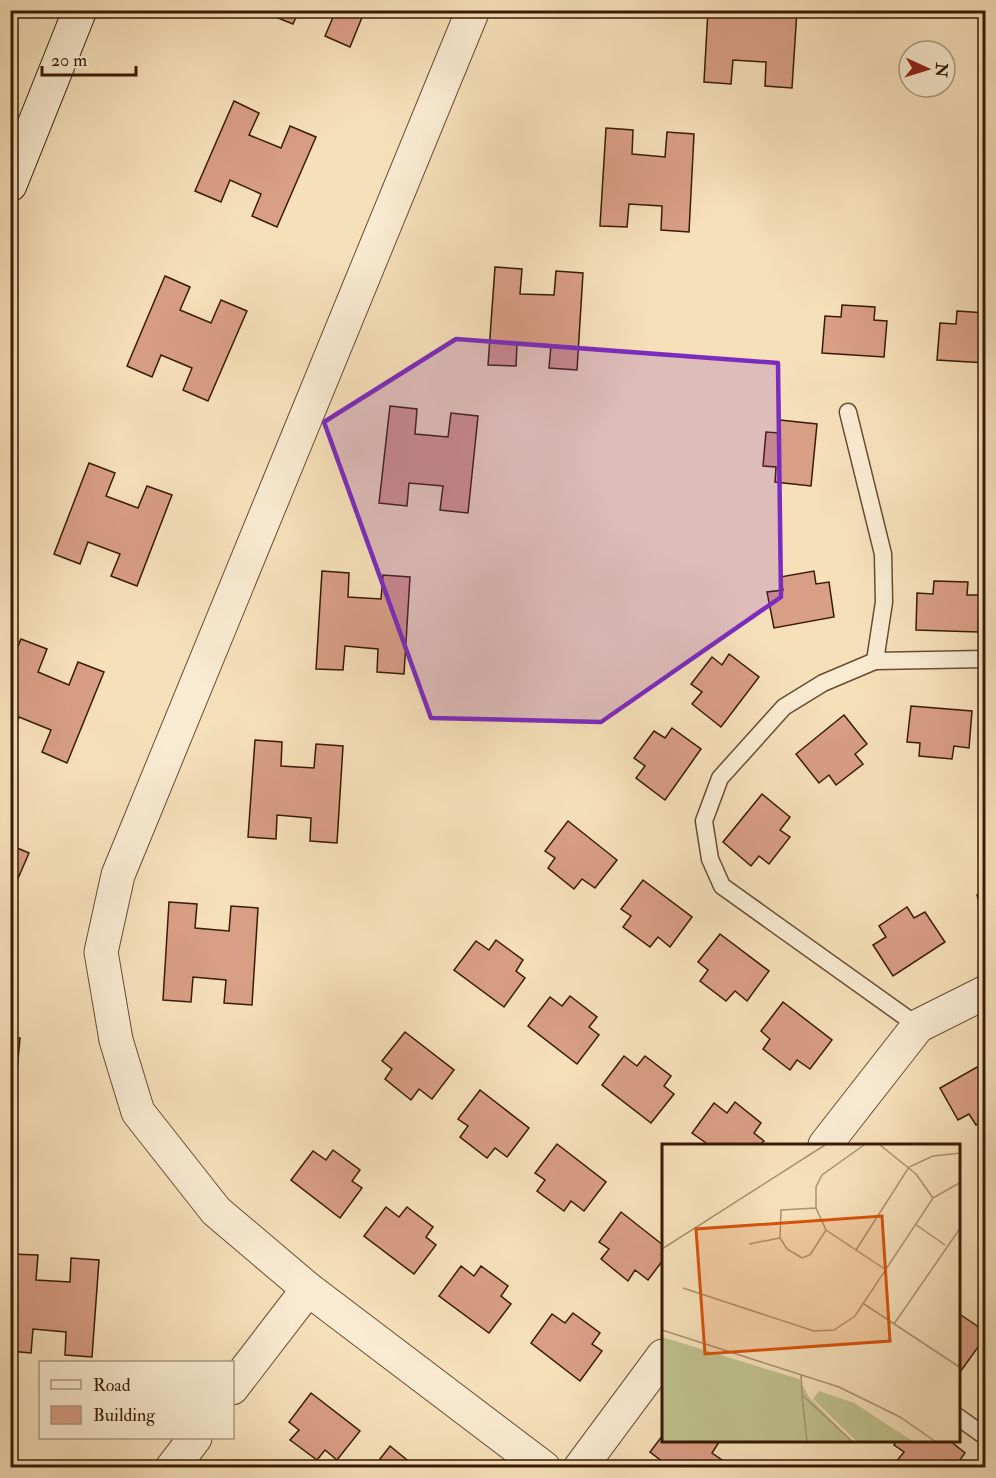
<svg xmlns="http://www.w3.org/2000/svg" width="996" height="1478" viewBox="0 0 996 1478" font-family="'IM FELL Double Pica',serif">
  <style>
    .building { fill: #d99e86; stroke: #381b04; stroke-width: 1.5 }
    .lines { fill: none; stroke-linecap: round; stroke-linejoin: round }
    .service-casing { stroke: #684c32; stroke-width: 19 }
    .minor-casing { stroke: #684c32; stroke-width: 35 }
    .secondary-casing { stroke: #381b04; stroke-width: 35 }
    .service { stroke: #f9ebd2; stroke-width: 16 }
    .minor { stroke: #f9ebd2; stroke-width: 33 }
    .secondary { stroke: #f9ebd2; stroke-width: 33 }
    .marked { fill: #7b2cbf; fill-opacity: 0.2; stroke: #7b2cbf; stroke-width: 4.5; stroke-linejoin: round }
    .inset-road { fill: none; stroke: #aa9171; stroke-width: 1.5 }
    .view { fill: #d6530b; fill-opacity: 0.15; stroke: #d6530b; stroke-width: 3 }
    .inset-edge { fill: none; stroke: #381b04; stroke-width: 3 }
  </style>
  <rect width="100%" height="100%" fill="#f6e0ba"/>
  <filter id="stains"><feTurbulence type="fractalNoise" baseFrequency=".00333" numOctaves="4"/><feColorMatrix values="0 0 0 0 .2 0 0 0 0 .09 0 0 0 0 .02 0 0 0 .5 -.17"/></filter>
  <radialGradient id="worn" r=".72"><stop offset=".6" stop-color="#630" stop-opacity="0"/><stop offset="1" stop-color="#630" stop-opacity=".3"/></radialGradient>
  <!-- building -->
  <g class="building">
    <path d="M269,10H299L293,24L268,14Z"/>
    <path d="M323,10H365L350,47L325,36L334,15Z"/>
    <path d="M708,10H736L769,13V10H797L792,88L765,86L766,62L733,60L731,84L704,82Z"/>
    <path d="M234,101L259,113L249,135L281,148L290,126L316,137L277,227L252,216L261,194L230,180L221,202L195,191Z"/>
    <path d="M606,128L633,130L632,154L665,157L667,132L694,134L689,232L661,230L662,206L629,204L627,227L600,226Z"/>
    <path d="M495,267L522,269L520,294L554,295L556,271L583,273L577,370L549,368L551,345L517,343L516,366L488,365Z"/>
    <path d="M165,276L190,287L180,310L211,323L221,300L247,311L208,401L183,390L192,368L161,355L152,377L127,366Z"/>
    <path d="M842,305L875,307L874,320L887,321L884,357L822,353L825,316L841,317Z"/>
    <path d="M957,311L986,313V363L937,360L940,323L956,324Z"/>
    <path d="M390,406L417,409L415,434L448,437L451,413L478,416L468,513L440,510L443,486L409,483L407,506L379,503Z"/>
    <path d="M780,420L817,424L811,486L775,482L776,467L763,466L766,432L779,433Z"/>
    <path d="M89,463L115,473L106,496L138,508L147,486L172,495L137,586L111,576L120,554L88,542L80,564L54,554Z"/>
    <path d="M322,571L349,573L348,597L381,599L383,575L410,577L404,674L377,672L378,649L345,646L343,670L316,669Z"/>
    <path d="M814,571L816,584L829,582L834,617L774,628L767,592L783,590L780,577Z"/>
    <path d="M934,581L968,582L967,595H979L978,632L916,630L917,593L933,594Z"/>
    <path d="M21,639L47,649L38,672L69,685L78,662L104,672L67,763L42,752L51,730L19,717L10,740V665Z"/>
    <path d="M729,654L759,677L721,727L692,704L702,692L691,684L712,657L722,665Z"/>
    <path d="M911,706L972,711L969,748L954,746L952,759L919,756L920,743L907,742Z"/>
    <path d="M844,715L867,744L855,754L863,764L836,785L829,775L819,783L796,754Z"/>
    <path d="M672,728L701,749L665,800L636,778L645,766L634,758L654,731L665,738Z"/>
    <path d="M255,740L282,742L281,766L314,768L316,744L343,746L337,843L310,841L311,818L277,815L276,839L248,837Z"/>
    <path d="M762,794L790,817L780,830L790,837L769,864L759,856L751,866L723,842Z"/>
    <path d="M568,821L617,860L595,888L582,879L574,889L548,868L555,858L545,851Z"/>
    <path d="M10,845L29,853L10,897Z"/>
    <path d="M643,880L692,917L670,947L658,937L650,947L623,927L631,916L621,909Z"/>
    <path d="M986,893V925L977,895Z"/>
    <path d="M169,902L197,904L195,928L229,931L231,906L258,908L252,1005L224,1003L226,980L193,977L191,1002L163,1000Z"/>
    <path d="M907,907L914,918L925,912L945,942L893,976L873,945L886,937L879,926Z"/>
    <path d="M720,934L769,971L747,1001L735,991L726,1001L700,981L708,970L698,962Z"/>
    <path d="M496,940L523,960L516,971L525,978L504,1007L454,970L476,941L489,950Z"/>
    <path d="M570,996L597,1017L589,1027L599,1035L577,1064L528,1026L550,997L562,1006Z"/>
    <path d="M783,1002L832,1040L810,1069L797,1060L790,1070L763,1049L770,1039L761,1031Z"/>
    <path d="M405,1032L454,1070L432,1099L419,1089L411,1100L385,1079L392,1069L382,1061Z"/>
    <path d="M10,1037L20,1038L11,1135H10Z"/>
    <path d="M624,1056L637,1066L645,1056L671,1076L664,1086L674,1094L651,1123L602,1085Z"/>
    <path d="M986,1062V1119L976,1125L969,1114L958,1120L940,1088Z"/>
    <path d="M480,1090L529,1128L507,1157L495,1148L487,1158L460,1137L468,1126L458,1119Z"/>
    <path d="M735,1102L761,1123L754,1133L764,1141L760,1145H709L692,1133L714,1103L727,1113Z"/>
    <path d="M557,1144L606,1182L584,1211L571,1201L564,1211L537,1191L545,1180L535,1173Z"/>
    <path d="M333,1150L360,1170L352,1181L362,1188L340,1218L291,1180L313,1151L326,1160Z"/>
    <path d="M386,1207L399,1217L407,1207L433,1227L426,1237L436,1245L414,1274L364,1236Z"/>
    <path d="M621,1212L663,1245V1260L648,1280L635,1270L628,1281L601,1259L609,1249L599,1242Z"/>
    <path d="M10,1254L38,1255L36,1280L70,1282L71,1258L99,1260L92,1357L65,1355L66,1332L33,1329L31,1353L10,1351Z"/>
    <path d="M461,1266L474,1276L481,1266L508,1286L501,1296L511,1304L489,1333L439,1296Z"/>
    <path d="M573,1313L600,1333L592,1344L602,1351L580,1381L531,1343L552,1314L565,1323Z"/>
    <path d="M958,1313L986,1332V1336L958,1375Z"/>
    <path d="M311,1393L360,1431L337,1460L325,1450L317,1460L290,1440L299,1430L289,1422Z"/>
    <path d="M663,1435V1440H717L719,1442L712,1453L722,1460L716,1468H671L650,1452Z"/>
    <path d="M897,1440H949L965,1453L954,1468H903L896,1462L904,1452L894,1445Z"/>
    <path d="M390,1446L417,1468H373Z"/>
  </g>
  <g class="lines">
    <defs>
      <g id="service">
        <path d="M848,412L883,554L884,602L875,661"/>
        <path d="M918,1026L722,886L710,859L704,821L720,778L784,707L823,683L875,661L986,659"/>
        <path d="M958,1417L986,1437"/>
      </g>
      <g id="minor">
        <path d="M473,10L118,875L101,952L116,1040L138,1112L216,1211L308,1289L544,1468"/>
        <path d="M825,1145L918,1026L986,992"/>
        <path d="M232,1388L308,1289"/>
        <path d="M172,1468L195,1438"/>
        <path d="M580,1468L663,1356"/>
      </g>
      <path id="secondary" d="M10,185L80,10"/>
    </defs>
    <!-- service casing -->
    <use href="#service" class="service-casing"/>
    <!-- minor casing -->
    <use href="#minor" class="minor-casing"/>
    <!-- secondary casing -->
    <use href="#secondary" class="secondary-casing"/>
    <!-- service -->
    <use href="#service" class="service"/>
    <!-- minor -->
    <use href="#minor" class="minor"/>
    <!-- secondary -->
    <use href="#secondary" class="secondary"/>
  </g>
  <!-- marked area -->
  <path class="marked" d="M456,339L778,363L781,597L601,722L431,718L324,422Z"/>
  <!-- overview -->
  <g transform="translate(662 1144)">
    <rect width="298" height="298" fill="#f6e0ba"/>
    <path d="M157,247L192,259L252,298H195L151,255Z" fill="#bfc18d"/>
    <path d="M0,193L137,235L147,253L191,298H0Z" fill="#bfc18d"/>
    <path class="inset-road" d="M202,1L160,31L154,43V64L164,86L224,126M218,1L254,30L271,54M154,64L119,66L118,94L125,105L140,114L148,111L164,86M253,80L283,101M87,100L118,94M0,105L163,1M194,106L247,23L271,12L299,9M21,144L152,187L172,186L193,172L271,54L299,38M202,160L299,224M232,180L299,83M0,186L177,243L238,273L274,298M139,230L140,251L191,298M140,252L145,298"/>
    <path class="view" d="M220,72L228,197L43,210L34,85Z"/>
    <rect width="298" height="298" class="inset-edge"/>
  </g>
  <!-- margin -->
  <rect width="996" height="1478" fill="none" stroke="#f6e0ba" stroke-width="36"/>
  <rect x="12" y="12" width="972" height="1454" fill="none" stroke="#381b04" stroke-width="3"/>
  <rect x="18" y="18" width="960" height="1442" fill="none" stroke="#381b04" stroke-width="1.5"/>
  <!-- legend -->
  <rect x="39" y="1361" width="195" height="78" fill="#f9ebd2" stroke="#ac9880" stroke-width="1.5"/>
  <rect x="51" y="1380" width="30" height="9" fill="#f9ebd2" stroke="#ac9880" stroke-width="1.5"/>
  <text x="93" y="1391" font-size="18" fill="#381b04">Road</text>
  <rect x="51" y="1406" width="30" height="18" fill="#d99e86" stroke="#ac9880" stroke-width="1.5"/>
  <text x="93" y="1421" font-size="18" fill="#381b04">Building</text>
  <!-- north arrow -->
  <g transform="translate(927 69) rotate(94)"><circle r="28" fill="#f9ebd2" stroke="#ac9880" stroke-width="1.5"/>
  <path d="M0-4.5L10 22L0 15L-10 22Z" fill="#8f2418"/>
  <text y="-9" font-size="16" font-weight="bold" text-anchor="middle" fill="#381b04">N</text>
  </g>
  <!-- scale -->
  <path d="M42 66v9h94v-9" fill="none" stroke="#381b04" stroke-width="3"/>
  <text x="51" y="66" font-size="18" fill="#381b04" stroke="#f9ebd2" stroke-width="4.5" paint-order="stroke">20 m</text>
  <rect width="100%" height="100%" filter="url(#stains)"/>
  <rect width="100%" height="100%" fill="url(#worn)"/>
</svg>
